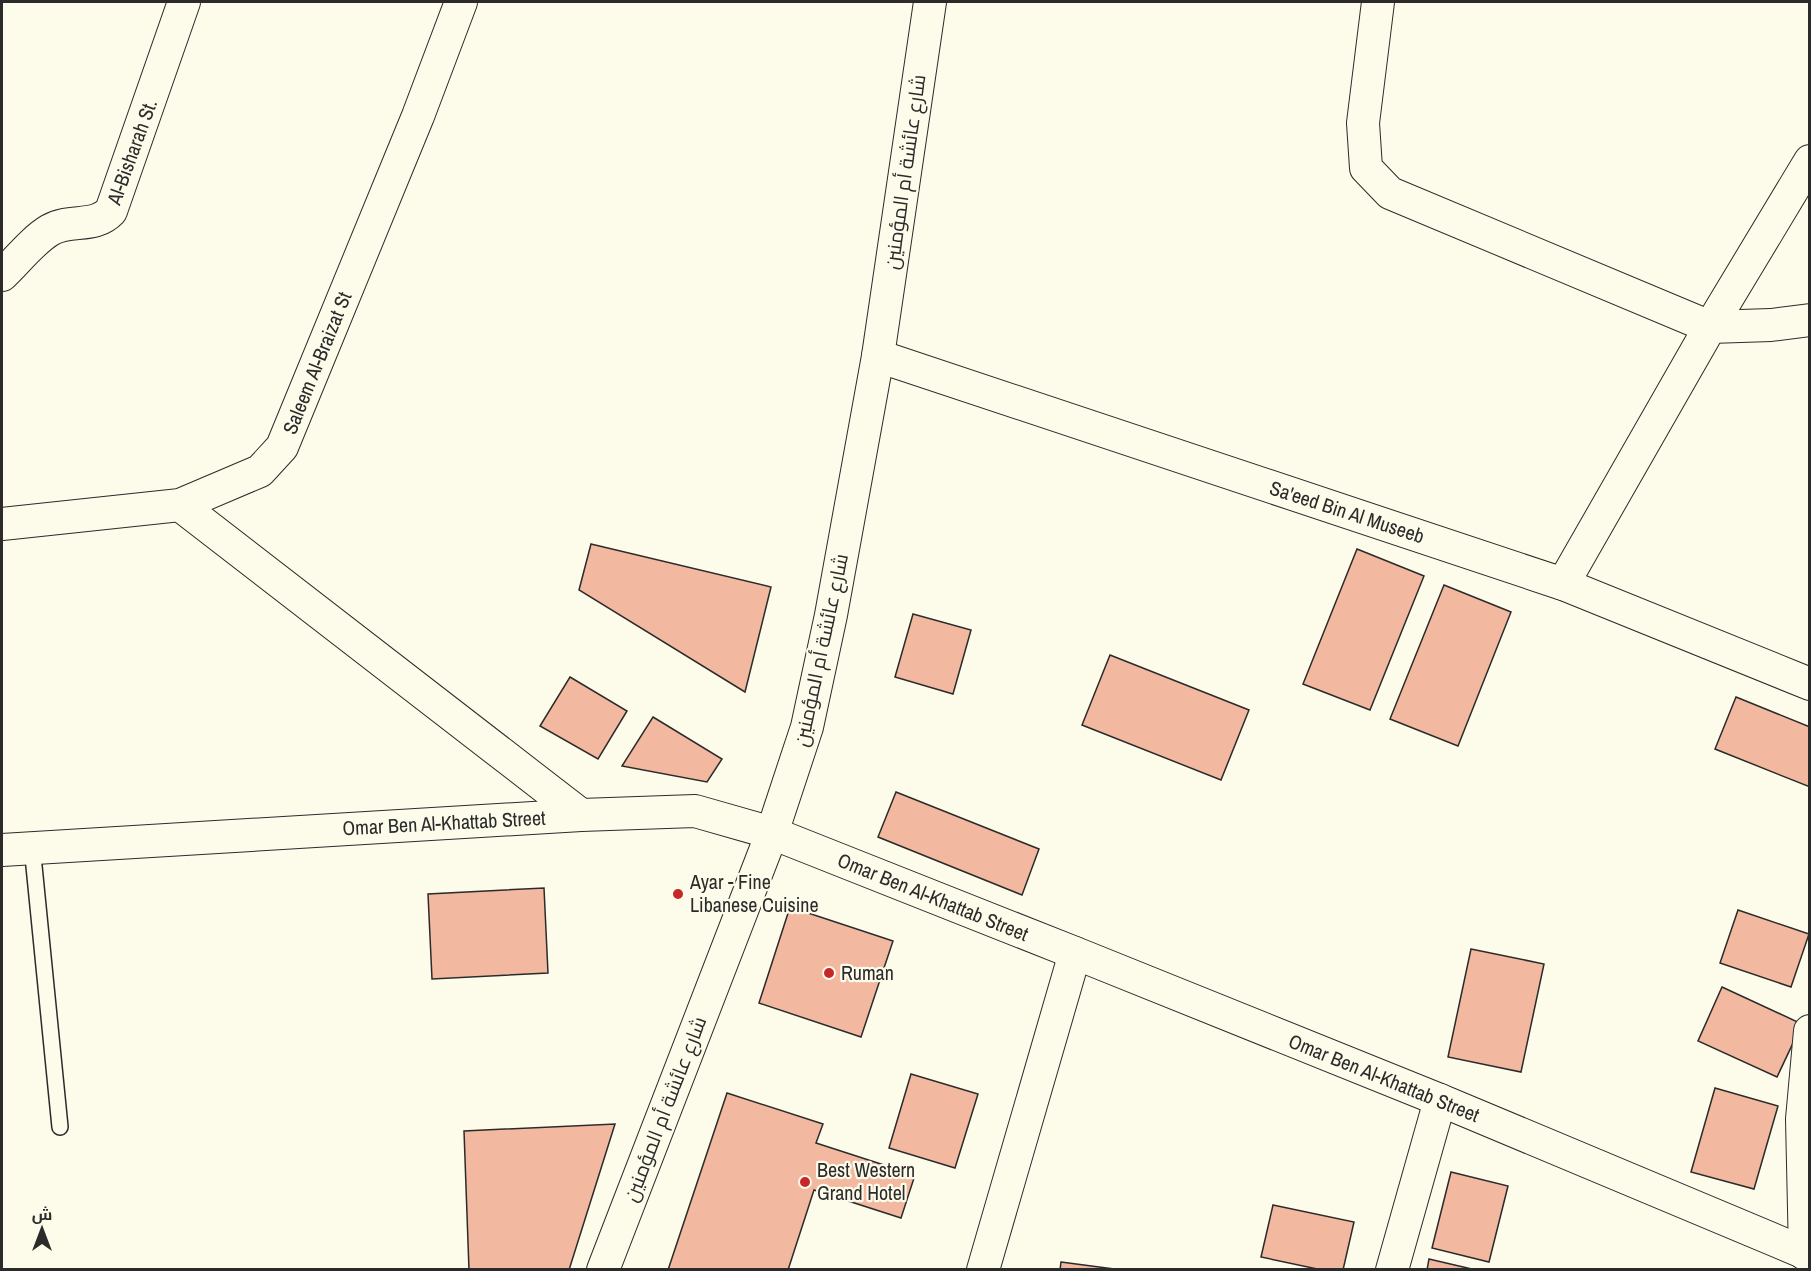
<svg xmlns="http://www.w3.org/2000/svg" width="1811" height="1271" viewBox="0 0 1811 1271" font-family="'Archivo Narrow',Cairo,sans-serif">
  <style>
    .building { fill: #f2b8a0; stroke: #2b2b2b; stroke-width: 1.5 }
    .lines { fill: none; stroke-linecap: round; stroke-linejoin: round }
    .service-casing { stroke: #2b2b2b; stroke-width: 18 }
    .minor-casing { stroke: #2b2b2b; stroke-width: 34 }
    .service { stroke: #fdfbea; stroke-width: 15 }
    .minor { stroke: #fdfbea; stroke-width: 32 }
    .poi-dot { fill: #c62828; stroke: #fdfbea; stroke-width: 2 }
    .labels { text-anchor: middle; stroke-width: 4.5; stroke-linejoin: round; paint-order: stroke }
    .street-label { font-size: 20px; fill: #2b2b2b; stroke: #fdfbea }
    .poi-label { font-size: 20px; fill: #2b2b2b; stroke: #fdfbea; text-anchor: start }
  </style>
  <rect width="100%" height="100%" fill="#fdfbea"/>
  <!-- building -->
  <g class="building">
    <path d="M591,544L771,587L745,692L579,590Z"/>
    <path d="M1357,549L1424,576L1370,710L1303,684Z"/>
    <path d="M1444,585L1511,612L1458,746L1390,719Z"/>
    <path d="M913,614L971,630L953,694L895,677Z"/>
    <path d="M1110,655L1249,710L1221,780L1082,725Z"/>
    <path d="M570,677L627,711L598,759L540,726Z"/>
    <path d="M1736,697L1810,727V787L1715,749Z"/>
    <path d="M653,717L722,759L707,782L622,766Z"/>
    <path d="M896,792L1039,849L1022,895L878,837Z"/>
    <path d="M544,888L548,973L432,979L428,894Z"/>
    <path d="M790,907L893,941L861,1037L759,1003Z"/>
    <path d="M1738,910L1809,934L1791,987L1720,963Z"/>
    <path d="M1471,949L1544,964L1521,1072L1448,1057Z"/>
    <path d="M1722,987L1802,1024L1777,1077L1698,1041Z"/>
    <path d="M911,1074L978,1094L955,1168L889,1148Z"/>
    <path d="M1715,1088L1778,1106L1754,1189L1691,1172Z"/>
    <path d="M727,1093L823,1124L816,1143L915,1175L901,1218L814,1190L788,1270H668Z"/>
    <path d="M615,1124L569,1270H469L464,1131Z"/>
    <path d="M1451,1172L1508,1186L1489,1262L1432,1248Z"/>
    <path d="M1273,1205L1354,1222L1343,1270H1322L1261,1257Z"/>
    <path d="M1429,1259L1476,1270H1427Z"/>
    <path d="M1061,1262L1122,1270H1060Z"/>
  </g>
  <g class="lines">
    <defs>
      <path id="service" d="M32,846L60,1127"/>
      <g id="minor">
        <path d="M1378,2L1363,123L1366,168L1390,193L1710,327L1771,325L1810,320"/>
        <path d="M2,275C17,261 33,240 50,230C71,218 94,229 111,211L184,2"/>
        <path d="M878,356L1563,584L1810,684"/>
        <path d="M180,505L581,815"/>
        <path d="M2,524L180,505L260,471L282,447L418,116L461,2"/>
        <path d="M1563,584L1710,327L1810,161"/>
        <path d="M2,850L581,815L695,811L772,833L1075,953L1440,1100L1810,1255"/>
        <path d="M1805,1254L1802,1119L1810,1031"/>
        <path d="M603,1270L772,833L807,727L831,615L878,356L930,2"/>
        <path d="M983,1270L1075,953"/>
        <path d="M1392,1270L1440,1100"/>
      </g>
    </defs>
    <!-- service casing -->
    <use href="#service" class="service-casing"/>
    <!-- minor casing -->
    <use href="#minor" class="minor-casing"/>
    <!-- service -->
    <use href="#service" class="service"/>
    <!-- minor -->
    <use href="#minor" class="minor"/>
  </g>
  <!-- markers -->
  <g class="poi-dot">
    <circle cx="678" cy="894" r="6"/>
    <circle cx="829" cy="973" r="6"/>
    <circle cx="805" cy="1182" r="6"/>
  </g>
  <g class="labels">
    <!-- street labels -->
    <g class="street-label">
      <text transform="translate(132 152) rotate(-70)" y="7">Al-Bisharah St.</text>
      <text transform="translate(905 172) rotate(-82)" y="7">شارع عائشة أم المؤمنين</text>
      <text transform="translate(317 363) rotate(-68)" y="7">Saleem Al-Braizat St</text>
      <text transform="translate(1347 512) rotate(18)" y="7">Sa'eed Bin Al Museeb</text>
      <text transform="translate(821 650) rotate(-78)" y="7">شارع عائشة أم المؤمنين</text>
      <text transform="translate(444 823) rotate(-3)" y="7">Omar Ben Al-Khattab Street</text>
      <text transform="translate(933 897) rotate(22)" y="7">Omar Ben Al-Khattab Street</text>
      <text transform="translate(1384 1078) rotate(22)" y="7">Omar Ben Al-Khattab Street</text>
      <text transform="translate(665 1109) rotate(-69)" y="7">شارع عائشة أم المؤمنين</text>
    </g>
    <!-- poi labels -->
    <g class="poi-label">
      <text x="690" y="889">Ayar - Fine<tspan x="690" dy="23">Libanese Cuisine</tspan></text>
      <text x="841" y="980">Ruman</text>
      <text x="817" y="1177">Best Western<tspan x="817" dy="23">Grand Hotel</tspan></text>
    </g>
  </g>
  <!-- border -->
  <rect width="1811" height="1271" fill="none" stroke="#2b2b2b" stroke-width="6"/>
  <!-- north arrow -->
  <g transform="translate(42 1229)" stroke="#fdfbea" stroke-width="4.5" paint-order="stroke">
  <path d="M0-4.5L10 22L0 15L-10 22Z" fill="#2b2b2b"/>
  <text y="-9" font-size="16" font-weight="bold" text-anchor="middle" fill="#2b2b2b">ش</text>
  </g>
</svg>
